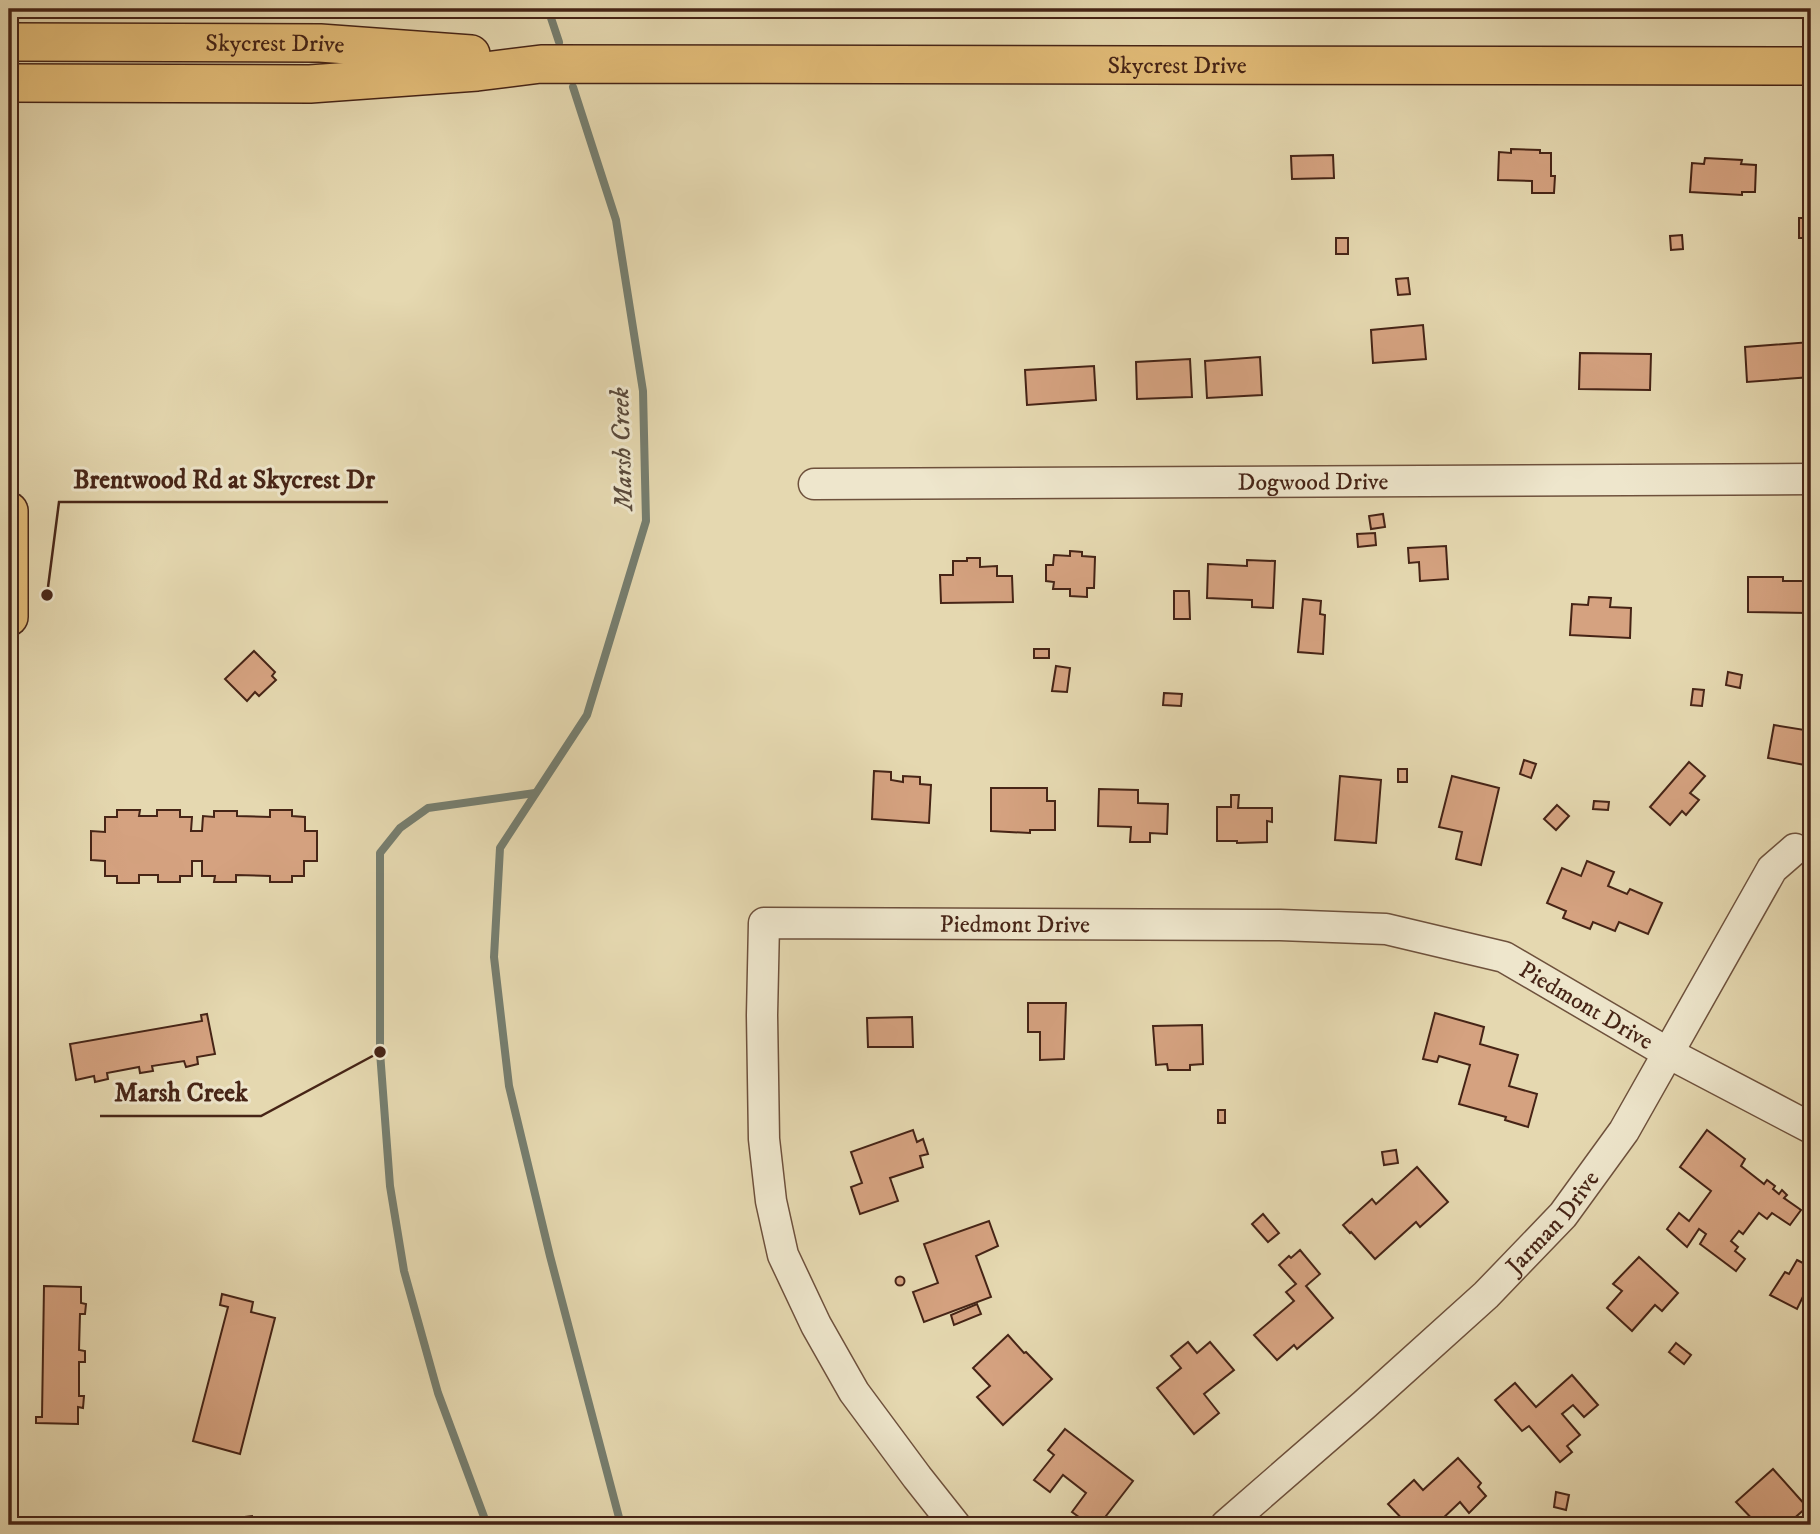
<svg xmlns="http://www.w3.org/2000/svg" width="1820" height="1534" viewBox="0 0 1820 1534" font-family="'IM FELL DW Pica',serif">
  <style>
    .lines { fill: none; stroke-linecap: round; stroke-linejoin: round }
    .stream { stroke: #767e6f; stroke-width: 8 }
    .building { fill: #d5a280; stroke: #462416; stroke-width: 2 }
    .minor-casing { stroke: #6e513c; stroke-width: 33 }
    .major-casing { stroke: #462416; stroke-width: 40 }
    .minor { stroke: #eee6cc; stroke-width: 30 }
    .major { stroke: #e2bc78; stroke-width: 37 }
    .labels { text-anchor: middle; stroke-width: 6; stroke-linejoin: round; paint-order: stroke }
    .street-label { font-size: 24px; fill: #462416; stroke: #eee6cc }
    .water-label { font-size: 26px; font-style: italic; fill: #5a4a3b; stroke: #eee6cc }
    .leader { fill: none; stroke: #462416; stroke-width: 2.5 }
    .callout-dot { fill: #462416; stroke: #eee6cc; stroke-width: 2.5 }
    .callout-label { font-size: 26px; text-anchor: middle; font-weight: bold; fill: #462416; stroke: #eee6cc; stroke-width: 6; stroke-linejoin: round; paint-order: stroke }
  </style>
  <rect width="100%" height="100%" fill="#e5d8b0"/>
  <filter id="stains"><feTurbulence type="fractalNoise" baseFrequency=".00286" numOctaves="4"/><feColorMatrix values="0 0 0 0 .2 0 0 0 0 .09 0 0 0 0 .02 0 0 0 .5 -.17"/></filter>
  <radialGradient id="worn" r=".72"><stop offset=".6" stop-color="#630" stop-opacity="0"/><stop offset="1" stop-color="#630" stop-opacity=".3"/></radialGradient>
  <g class="lines">
    <!-- stream -->
    <g class="stream">
      <path d="M548,9L559,42"/>
      <path d="M573,87L616,220L643,391L646,521L587,715L500,848L494,957L509,1086L550,1256L621,1525"/>
      <path d="M487,1525L438,1393L404,1271L390,1186L380,1052V853L400,828L428,808L535,793"/>
    </g>
  </g>
  <!-- building -->
  <g class="building">
    <path d="M1511,149L1540,150V153H1551V176H1555L1554,193H1532V181L1498,180L1499,152L1511,153Z"/>
    <path d="M1333,155L1334,178L1292,179L1291,156Z"/>
    <path d="M1705,158L1742,160L1741,164L1756,165L1755,192H1742V195L1690,192L1692,163L1704,164Z"/>
    <rect x="1799" y="218" width="12" height="20"/>
    <path d="M1682,235L1683,249L1671,250L1670,236Z"/>
    <rect x="1336" y="238" width="12" height="16"/>
    <path d="M1408,278L1410,294L1398,295L1396,279Z"/>
    <path d="M1423,325L1426,359L1373,363L1371,330Z"/>
    <path d="M1811,342V377L1747,382L1745,347Z"/>
    <path d="M1580,353L1651,354L1650,390L1579,389Z"/>
    <path d="M1260,357L1262,395L1207,398L1205,361Z"/>
    <path d="M1190,359L1192,397L1137,399L1136,362Z"/>
    <path d="M1094,366L1096,400L1027,405L1025,370Z"/>
    <path d="M1383,514L1385,527L1371,529L1369,516Z"/>
    <path d="M1375,533L1376,545L1358,547L1357,534Z"/>
    <path d="M1446,546L1448,579L1420,581L1419,562L1409,563L1408,548Z"/>
    <path d="M1070,551L1082,552V556L1095,557L1094,588H1087V597L1070,596V589H1053L1054,582L1046,581V565H1053L1054,555L1070,556Z"/>
    <path d="M967,558H980V567L997,566V576H1012L1013,602L941,603L940,575H953V561H967Z"/>
    <path d="M1247,560L1275,561L1273,608L1252,607V600L1207,598L1208,564L1247,566Z"/>
    <path d="M1748,577H1783V581H1809L1808,613L1748,612Z"/>
    <path d="M1174,591H1189L1190,619H1174Z"/>
    <path d="M1589,597L1611,598L1610,607L1631,608L1630,638L1570,635L1572,604L1588,605Z"/>
    <path d="M1303,599L1321,601L1320,614L1325,615L1323,654L1298,652Z"/>
    <rect x="1034" y="649" width="15" height="9"/>
    <path d="M254,651L275,672L272,676L276,680L259,696L255,692L247,701L225,679Z"/>
    <path d="M1056,666L1070,668L1067,692L1052,691Z"/>
    <path d="M1728,672L1742,675L1740,688L1726,685Z"/>
    <path d="M1693,689L1704,690L1702,706L1691,705Z"/>
    <path d="M1164,693L1182,694L1181,706L1163,705Z"/>
    <path d="M1774,725L1811,731L1810,766L1768,758Z"/>
    <path d="M1524,760L1536,764L1531,778L1520,774Z"/>
    <path d="M1689,762L1705,776L1690,793L1699,800L1686,815L1682,811L1670,825L1650,807Z"/>
    <rect x="1398" y="769" width="9" height="13"/>
    <path d="M874,771L891,772V780L903,782V776L920,777V784L931,785L929,823L872,819Z"/>
    <path d="M1340,776L1381,780L1376,843L1335,840Z"/>
    <path d="M1452,776L1499,788L1481,865L1456,859L1462,832L1439,827Z"/>
    <path d="M991,788H1047V801H1055V830H1030V833L991,831Z"/>
    <path d="M1099,789L1138,790V803L1168,804L1167,834L1150,833V842H1130L1131,827L1098,826Z"/>
    <path d="M1231,795H1239L1238,808H1272V822L1267,821V842L1237,843V841H1217V807H1231Z"/>
    <path d="M1594,801L1609,802L1608,810L1593,809Z"/>
    <path d="M1557,805L1569,816L1556,830L1544,819Z"/>
    <path d="M117,810H140L139,816H157V810H180V817H192L191,831H202L203,816L214,817V811H237V816L270,817V810H292V816L305,817V831H317V861H304V876H292V882H270V876L236,875V882H214L215,876H202V861H192V876H180V882H158V875H139V883H117V876H105V861L91,860V831L105,832V817H117Z"/>
    <path d="M1587,861L1614,872L1608,886L1627,894L1630,889L1662,903L1648,934L1619,922L1615,931L1593,922L1590,929L1563,918L1566,911L1547,903L1562,868L1581,876Z"/>
    <path d="M1028,1003H1066L1064,1059L1040,1060V1032H1028Z"/>
    <path d="M1435,1013L1484,1027L1480,1044L1518,1055L1509,1086L1537,1094L1528,1127L1505,1120L1506,1117L1459,1104L1470,1065L1439,1056L1437,1062L1423,1059Z"/>
    <path d="M207,1014L215,1054L197,1057L198,1064L186,1067L184,1061L152,1066L153,1071L140,1073L139,1067L107,1073L108,1079L95,1082L94,1076L76,1080L70,1044L202,1021L201,1015Z"/>
    <path d="M912,1017L913,1047H868L867,1018Z"/>
    <path d="M1202,1025L1203,1064L1190,1065V1070H1168L1167,1064L1156,1065L1153,1026Z"/>
    <rect x="1218" y="1110" width="7" height="13"/>
    <path d="M913,1130L917,1142L923,1139L928,1154L920,1156L923,1167L890,1178L898,1201L860,1214L851,1187L862,1183L851,1152Z"/>
    <path d="M1707,1130L1745,1159L1741,1166L1764,1184L1767,1180L1775,1186L1773,1189L1779,1194L1782,1190L1787,1195L1784,1198L1801,1210L1790,1225L1772,1213L1767,1219L1759,1213L1743,1234L1739,1231L1731,1241L1738,1247L1735,1251L1745,1259L1736,1271L1700,1244L1706,1234L1699,1229L1687,1247L1667,1229L1679,1213L1689,1221L1711,1191L1680,1167Z"/>
    <path d="M1396,1150L1398,1163L1384,1165L1382,1152Z"/>
    <path d="M1417,1167L1448,1202L1420,1227L1416,1222L1375,1259L1351,1232L1350,1233L1343,1225L1372,1199L1376,1204Z"/>
    <path d="M1263,1214L1279,1233L1268,1242L1252,1224Z"/>
    <path d="M989,1221L998,1246L976,1256L991,1297L924,1322L913,1292L938,1283L924,1244Z"/>
    <path d="M1300,1250L1320,1274L1306,1286L1333,1318L1297,1349L1294,1345L1277,1360L1254,1335L1294,1301L1286,1292L1296,1284L1279,1265L1289,1256L1291,1258Z"/>
    <path d="M1639,1257L1678,1293L1662,1311L1655,1305L1632,1331L1607,1308L1622,1291L1613,1284Z"/>
    <path d="M1797,1260L1811,1267V1280L1797,1309L1770,1295L1785,1272L1789,1274Z"/>
    <circle cx="900" cy="1281" r="4.5"/>
    <path d="M44,1286L81,1287V1303L86,1304L85,1314H80L79,1350L85,1351V1362H79V1396H84L83,1408L78,1407V1424L36,1423V1417H42Z"/>
    <path d="M222,1294L253,1302L251,1312L275,1318L240,1454L193,1441L228,1307L220,1305Z"/>
    <path d="M977,1304L981,1314L954,1325L951,1315Z"/>
    <path d="M1008,1335L1024,1353L1026,1352L1052,1379L1003,1425L977,1397L990,1386L973,1368Z"/>
    <path d="M1188,1342L1197,1353L1210,1342L1234,1370L1204,1394L1219,1413L1194,1434L1157,1388L1181,1368L1171,1356Z"/>
    <path d="M1676,1343L1691,1355L1684,1364L1669,1352Z"/>
    <path d="M1572,1375L1598,1405L1584,1417L1573,1405L1562,1414L1580,1435L1567,1446L1572,1452L1560,1462L1529,1426L1522,1431L1495,1400L1515,1383L1536,1407Z"/>
    <path d="M1065,1429L1133,1481L1099,1525H1090L1072,1512L1086,1493L1063,1475L1050,1492L1034,1480L1054,1455L1048,1450Z"/>
    <path d="M1458,1458L1481,1483L1478,1487L1486,1496L1469,1513L1460,1502L1439,1522L1442,1525H1408L1388,1504L1414,1480L1423,1490Z"/>
    <path d="M1773,1469L1807,1507L1790,1522L1792,1525H1758L1736,1502Z"/>
    <path d="M1556,1492L1569,1495L1566,1510L1554,1507Z"/>
    <path d="M252,1516L253,1523L246,1524V1525H210L209,1521Z"/>
  </g>
  <g class="lines">
    <defs>
      <g id="minor">
        <path id="s1" d="M814,484L1811,479"/>
        <path id="s2" d="M955,1525L917,1477L854,1392L816,1325L783,1255L771,1201L764,1139L762,1015L764,923L1280,925L1386,929L1504,957L1668,1053L1811,1128"/>
        <path id="s3" d="M1226,1525L1364,1405L1486,1295L1563,1215L1624,1131L1772,869L1795,849"/>
      </g>
      <g id="major">
        <path id="s4" d="M9,42L320,43L471,54"/>
        <path id="s5" d="M9,83L310,84L477,72L541,64L1811,66"/>
        <path d="M9,511V617"/>
      </g>
    </defs>
    <!-- minor casing -->
    <use href="#minor" class="minor-casing"/>
    <!-- major casing -->
    <use href="#major" class="major-casing"/>
    <!-- minor -->
    <use href="#minor" class="minor"/>
    <!-- major -->
    <use href="#major" class="major"/>
  </g>
  <g class="labels">
    <!-- street labels -->
    <g class="street-label">
      <text dy="8" stroke="none"><textPath href="#s4" startOffset="266">Skycrest Drive</textPath></text>
      <text dy="8" stroke="none"><textPath href="#s5" startOffset="1169">Skycrest Drive</textPath></text>
      <text dy="8" stroke="none"><textPath href="#s1" startOffset="499">Dogwood Drive</textPath></text>
      <text dy="8" stroke="none"><textPath href="#s2" startOffset="906">Piedmont Drive</textPath></text>
      <text dy="8" stroke="none"><textPath href="#s2" startOffset="1494">Piedmont Drive</textPath></text>
      <text dy="8" stroke="none"><textPath href="#s3" startOffset="446">Jarman Drive</textPath></text>
    </g>
    <!-- water labels -->
    <g class="water-label">
      <text transform="translate(621 449) rotate(-92)" y="9">Marsh Creek</text>
    </g>
  </g>
  <!-- callouts -->
  <path class="leader" d="M47 595L59 502H388M380 1052L261 1116H100"/>
  <g class="callout-dot">
    <circle cx="47" cy="595" r="7"/>
    <circle cx="380" cy="1052" r="7"/>
  </g>
  <g class="callout-label">
    <text x="224" y="488">Brentwood Rd at Skycrest Dr</text>
    <text x="181" y="1101">Marsh Creek</text>
  </g>
  <!-- margin -->
  <rect width="1820" height="1534" fill="none" stroke="#e5d8b0" stroke-width="35"/>
  <rect x="10" y="10" width="1799" height="1513" fill="none" stroke="#462416" stroke-width="3.5"/>
  <rect x="18" y="18" width="1785" height="1499" fill="none" stroke="#462416" stroke-width="2"/>
  <rect width="100%" height="100%" filter="url(#stains)"/>
  <rect width="100%" height="100%" fill="url(#worn)"/>
</svg>
